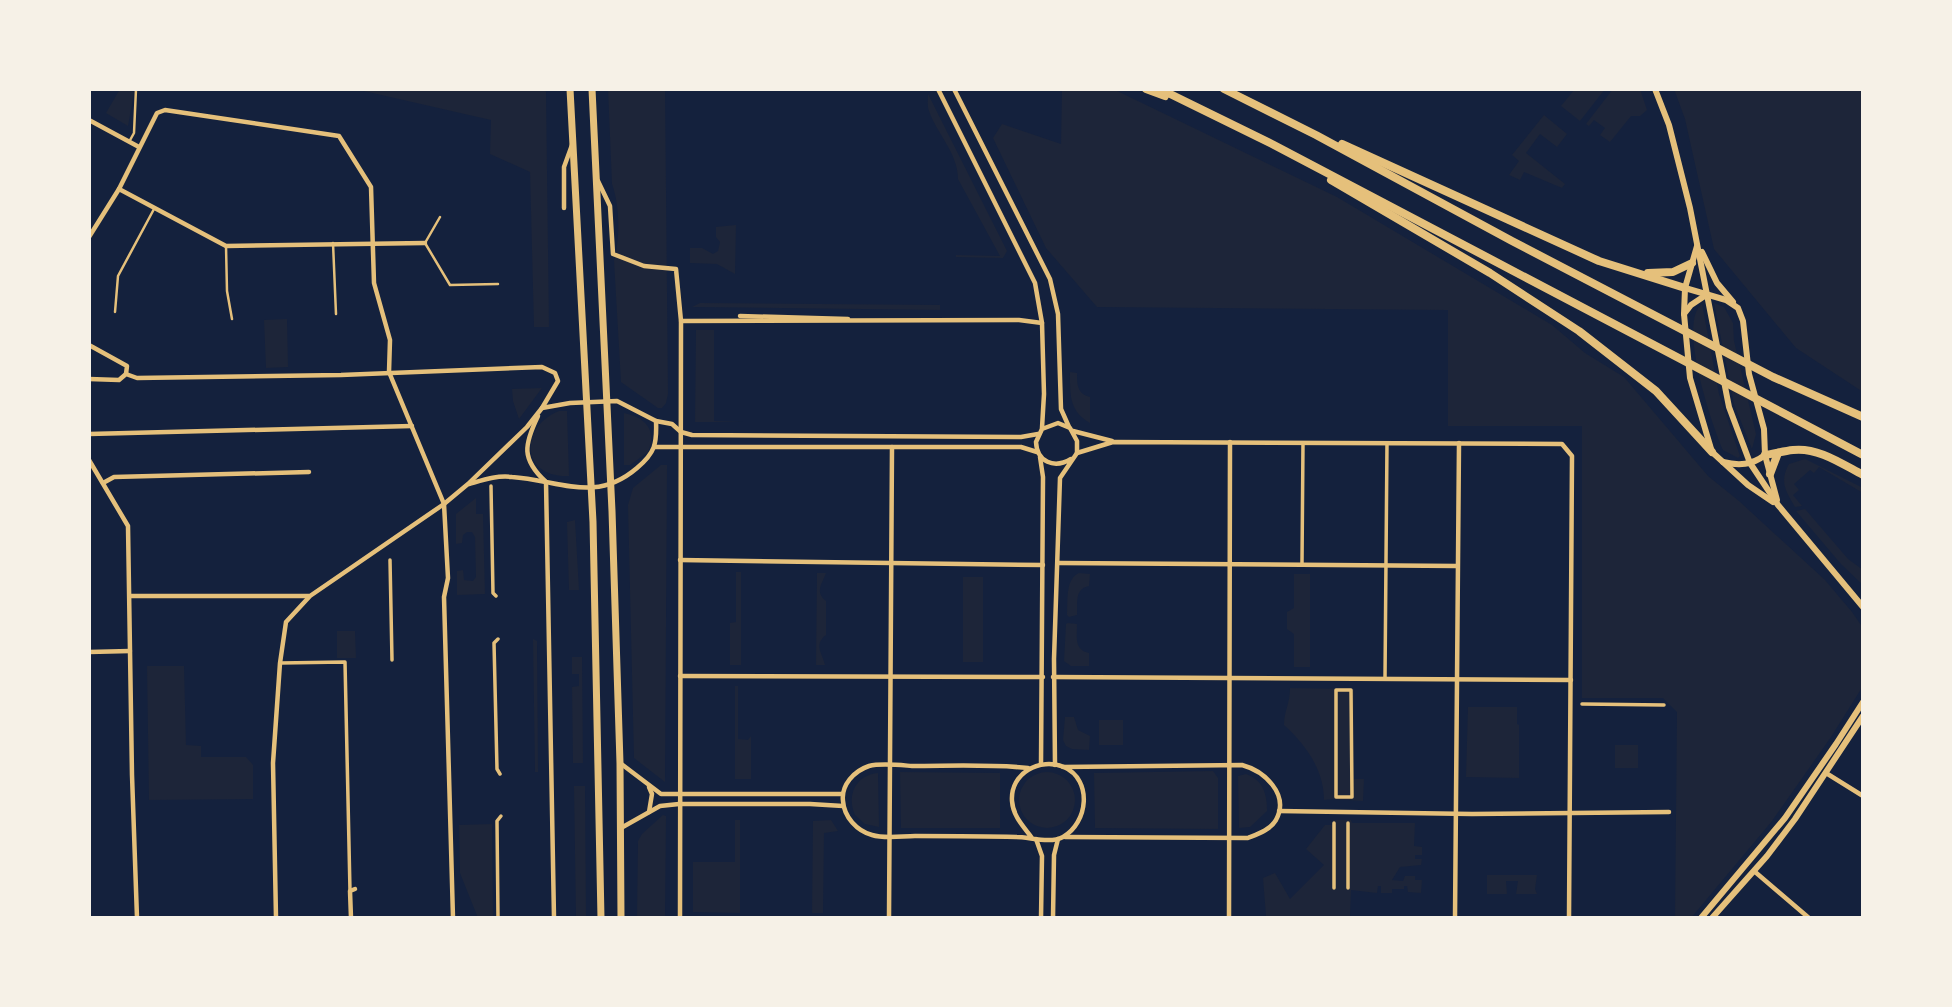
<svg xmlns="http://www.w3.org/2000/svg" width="1952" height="1007" viewBox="0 0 1952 1007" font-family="'Exo 2',sans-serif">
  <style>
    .green { fill: #1d2539 }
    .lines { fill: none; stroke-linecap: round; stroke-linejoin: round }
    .service { stroke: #e5c07b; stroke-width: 2.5 }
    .pedestrian { stroke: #e5c07b; stroke-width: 3.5 }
    .minor { stroke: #e5c07b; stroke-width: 4.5 }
    .secondary { stroke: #e5c07b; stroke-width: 6 }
    .primary { stroke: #e5c07b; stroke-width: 7 }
    .motorway { stroke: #e5c07b; stroke-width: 8 }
  </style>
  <rect width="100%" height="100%" fill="#14213d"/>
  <!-- green -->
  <g class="green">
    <path d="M120,89H128L134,92L128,126L106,113Z"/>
    <path d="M355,89H544L546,92L549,327H534L530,172L490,154L491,120Z"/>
    <path d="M608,89H665L668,394L666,403L662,408H658L621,382L614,261C620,239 620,206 612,184Z"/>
    <path d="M1062,89H1113L1337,197L1552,325L1585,353L1624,377L1708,476L1739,501L1825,580L1852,612L1863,628V686L1831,737L1772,821L1691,918H1675L1677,712L1663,698H1582V426H1448V310L1097,307L1046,248L993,138L1002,124L1061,144Z"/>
    <path d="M1575,89H1605L1580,121L1561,106Z"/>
    <path d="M1613,89H1640L1647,110L1640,116H1631L1610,142L1600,135L1605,128L1594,120L1589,126L1586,124Z"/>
    <path d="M1674,89H1863V392L1796,348L1714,249L1685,119Z"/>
    <path d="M928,94L1007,251L1003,258L956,257V255L1000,256L958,179C958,153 937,134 929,111C927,106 928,99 928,94Z"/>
    <path d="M1544,115L1567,134L1557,147L1540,134L1526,153L1565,184L1562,188L1524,172L1520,180L1509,175L1519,161L1512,155Z"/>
    <path d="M736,225L735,274L717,264L690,263V248H702L713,254L718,251L720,242L716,237V227Z"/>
    <path d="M700,303L940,305V310L692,307Z"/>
    <path d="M1714,303L1724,307L1733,323L1734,341L1756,434L1752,449L1734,404Z"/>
    <path d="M1702,304L1719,394L1740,456L1738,458L1723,450C1712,425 1677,322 1702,304Z"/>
    <path d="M287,319L288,367L266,368L264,320Z"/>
    <path d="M696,330H714V421L743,422H695Z"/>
    <path d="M1070,372L1077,373C1077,384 1077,394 1090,397V423C1069,411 1070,395 1070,372Z"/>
    <path d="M542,388L519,419L513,401L512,389Z"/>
    <path d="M559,411H567L569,476C520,478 519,427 559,411Z"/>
    <path d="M624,413C646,418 657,430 648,452L630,465H624Z"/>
    <path d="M1805,459L1863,488V493L1819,467L1814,473L1810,470L1794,484L1799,490L1793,495L1802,506L1795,507C1786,491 1779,482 1789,464Z"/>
    <path d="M661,465H667L665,782L634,758L628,505L633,488Z"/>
    <path d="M476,498V514H483L485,594L457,595V571L463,570L464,580L473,581L476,577L475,537L472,532H467L463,535L462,543L456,544V514Z"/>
    <path d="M1805,509L1848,559L1863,570V585L1841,564L1796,511Z"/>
    <path d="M575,520L579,590H569L567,522Z"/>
    <path d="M736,572H741V665H730V623L736,622Z"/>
    <path d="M817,573H826C823,582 814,592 826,601V635C813,645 823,654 825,665H816Z"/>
    <path d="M1079,573L1090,574L1089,586C1074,589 1078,603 1077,615L1069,617L1067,615C1068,601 1065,579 1079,573Z"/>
    <path d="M1294,574H1310V667H1294V634L1287,629V612L1294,608Z"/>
    <rect x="963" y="577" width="20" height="85"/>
    <path d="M1068,623L1077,624C1077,637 1074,650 1089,653V666H1071L1064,661L1066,624Z"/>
    <path d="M337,631H355L356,658H337Z"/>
    <path d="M533,639L537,641L538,772H535Z"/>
    <path d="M572,657H582L583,763H573L572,687L579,686V674H572Z"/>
    <path d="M147,666H184L186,745L201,746V757H246L253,765V799L149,800Z"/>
    <path d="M735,686H738V739L748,740L751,736V779H735Z"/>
    <path d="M1290,688L1354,689V779H1364L1363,801L1333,799L1324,800C1324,770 1306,745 1284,725C1284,711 1290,704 1290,688Z"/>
    <path d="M1468,707H1517V724L1519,725V778L1466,777Z"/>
    <path d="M1065,717H1074L1078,730L1090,736L1089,750L1072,749L1066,746L1063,740Z"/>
    <rect x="1099" y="720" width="24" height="25"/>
    <rect x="1615" y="745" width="23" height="23"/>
    <path d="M1213,771L1218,778V829L1095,828L1094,773Z"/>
    <circle cx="1047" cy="800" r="28"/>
    <path d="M900,772L1000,773V828H901Z"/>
    <path d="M878,773L879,827L865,824L855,815C846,795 856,775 878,773Z"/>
    <path d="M1246,774C1263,780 1267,794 1267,811L1250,827L1239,828L1238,776Z"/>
    <path d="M574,786H585L586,918H576Z"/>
    <path d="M663,815L666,816L665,918H637L638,841L642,834Z"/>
    <path d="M735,820H740V913L693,912V862H735Z"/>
    <path d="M831,820L838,831L824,833L823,913H812L813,821Z"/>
    <path d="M1333,820H1351L1352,823H1415L1414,846L1422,847V855H1415V859H1422L1421,865L1400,867L1392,880L1403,881L1405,876H1415V880H1422L1421,893L1408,892L1407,886H1404V889H1392V893H1381V886H1378L1377,893L1351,890L1350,916H1266L1263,878L1275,873L1290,899L1324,865L1306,849L1325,825H1333Z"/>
    <path d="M492,824L493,918H478L460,873L459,825Z"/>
    <path d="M1487,875H1537L1535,889L1537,894H1516L1518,881H1506L1507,894H1487Z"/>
  </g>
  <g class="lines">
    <!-- service -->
    <g class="service">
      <path d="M129,142L134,133L136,89"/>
      <path d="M440,217L425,243L450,285L498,284"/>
      <path d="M333,243L336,314"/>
      <path d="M226,246L227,291L232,319"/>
      <path d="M115,312L118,276L154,209"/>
    </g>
    <!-- pedestrian -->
    <g class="pedestrian">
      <path d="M491,486L493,593L496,596"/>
      <path d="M390,560L392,660"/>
      <path d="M1302,563L1303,443"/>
      <path d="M498,639L494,643L497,769L500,774"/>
      <path d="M280,663L345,662L350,891"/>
      <path d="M1385,679L1387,443"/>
      <path d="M1336,690H1351L1352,797H1336Z"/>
      <path d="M1582,704L1664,705"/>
      <path d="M1334,888V823"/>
      <path d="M1348,888V823"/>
      <path d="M498,918L497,821L501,816"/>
    </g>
    <!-- minor -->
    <g class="minor">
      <path d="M938,89L1035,283L1042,323L1044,394L1042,428"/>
      <path d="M954,89L1050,279L1058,314L1061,409L1069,427"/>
      <path d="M89,120L139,147"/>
      <path d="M598,181L610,206L613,254L644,266L676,269L681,321L680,918"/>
      <path d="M119,189L226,246L425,243"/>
      <path d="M564,208V167L572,145"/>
      <path d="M89,237L119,189L157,113L165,110L339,136L371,187L374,283L390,340L389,372L444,504L448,578L444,597L453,918"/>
      <path d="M740,316L848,319"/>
      <path d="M681,321L1019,320L1042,323"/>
      <path d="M89,345L127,366L126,374"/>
      <path d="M89,379L119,380L126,374L137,378L341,375L542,367L555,373L558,381L542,408"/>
      <path d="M538,416C524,445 521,459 546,482"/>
      <path d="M1073,431L1112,441"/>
      <path d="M89,434L412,426"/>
      <path d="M655,447H1021L1037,452"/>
      <path d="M1077,453L1113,442L1562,444L1572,456L1569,918"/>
      <path d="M1040,457L1043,477L1041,764"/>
      <path d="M89,460L128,526L132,775L137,918"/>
      <path d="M546,482L554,918"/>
      <path d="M103,483L114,477L309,472"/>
      <path d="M469,484C483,480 497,475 512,477C559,480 595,504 637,468C655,453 657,444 656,421"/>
      <path d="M680,560L1043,565"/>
      <path d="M1059,563L1457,566"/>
      <path d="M130,596H309"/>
      <path d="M89,652L130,651"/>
      <path d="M680,676L1043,677"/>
      <path d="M1053,677L1571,680"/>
      <path d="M620,763L661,794H842"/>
      <path d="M1055,765L1054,659L1060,478L1077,453V441L1070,428L1058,423L1042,429L1036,442C1037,462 1054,469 1071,459"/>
      <path d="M1063,767L1242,765C1264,771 1290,794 1276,820C1270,830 1258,834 1248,838L1065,837"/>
      <path d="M1028,768C990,764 951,766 912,766C899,765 881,763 869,766C854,771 841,785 843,801C844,817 857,831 872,835C885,839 902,836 915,836C948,836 982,836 1016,837C1030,837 1050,844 1063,837C1088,823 1093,780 1064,767C1040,757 1010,773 1012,801C1013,816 1023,826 1032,838"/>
      <path d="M1826,773L1863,796"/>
      <path d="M649,787L652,794L649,812"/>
      <path d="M1279,811L1472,814L1669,812"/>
      <path d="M621,828L660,806L679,804H810L843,806"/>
      <path d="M1036,839L1042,856L1041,918"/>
      <path d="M1754,871L1809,918"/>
      <path d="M276,918L273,763L280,663L286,622L310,596L444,504L468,484L527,427L542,408L570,403L617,401L656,421L672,424L681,432L692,435L1021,437L1038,434"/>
      <path d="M351,918L350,891L355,889"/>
      <path d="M889,918L892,447"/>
      <path d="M1053,918L1054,855L1058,839"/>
      <path d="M1229,918L1230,442"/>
      <path d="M1455,918L1459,443"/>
    </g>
    <!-- secondary -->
    <g class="secondary">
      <path d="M1655,89L1669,125L1690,208L1729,407L1750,463L1778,505L1863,607"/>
      <path d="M1702,252L1717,283L1733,302"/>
      <path d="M1685,288L1726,300L1738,308L1743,321L1749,374L1764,429L1765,455L1777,500"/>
      <path d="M1706,295L1691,305L1684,314L1690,378L1712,452L1748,485L1773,502"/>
      <path d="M1684,314L1685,288L1697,246"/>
      <path d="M1723,462C1739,466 1752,465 1765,455"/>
      <path d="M1701,918L1785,818L1836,744L1863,702"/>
      <path d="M1712,918L1767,856L1795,819L1863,716"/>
    </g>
    <!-- primary -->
    <g class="primary">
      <path d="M570,89L593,522L601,918"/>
      <path d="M592,89L612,511L620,763L621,918"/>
    </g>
    <!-- motorway -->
    <g class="motorway">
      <path d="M1146,89L1165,96"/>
      <path d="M1160,89L1272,144L1863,455"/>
      <path d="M1224,89L1316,135L1512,241L1773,377L1863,417"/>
      <path d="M1342,144L1599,261L1685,288"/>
      <path d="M1331,180L1490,273L1579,331L1656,391L1712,452"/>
      <path d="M1648,273L1673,272L1692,263"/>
      <path d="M1765,455C1774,454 1783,451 1793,450C1818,447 1842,464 1863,475"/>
      <path d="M1770,474L1778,453"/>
    </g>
  </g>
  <!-- border -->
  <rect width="1952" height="1007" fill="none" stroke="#f6f1e7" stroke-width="182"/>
</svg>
